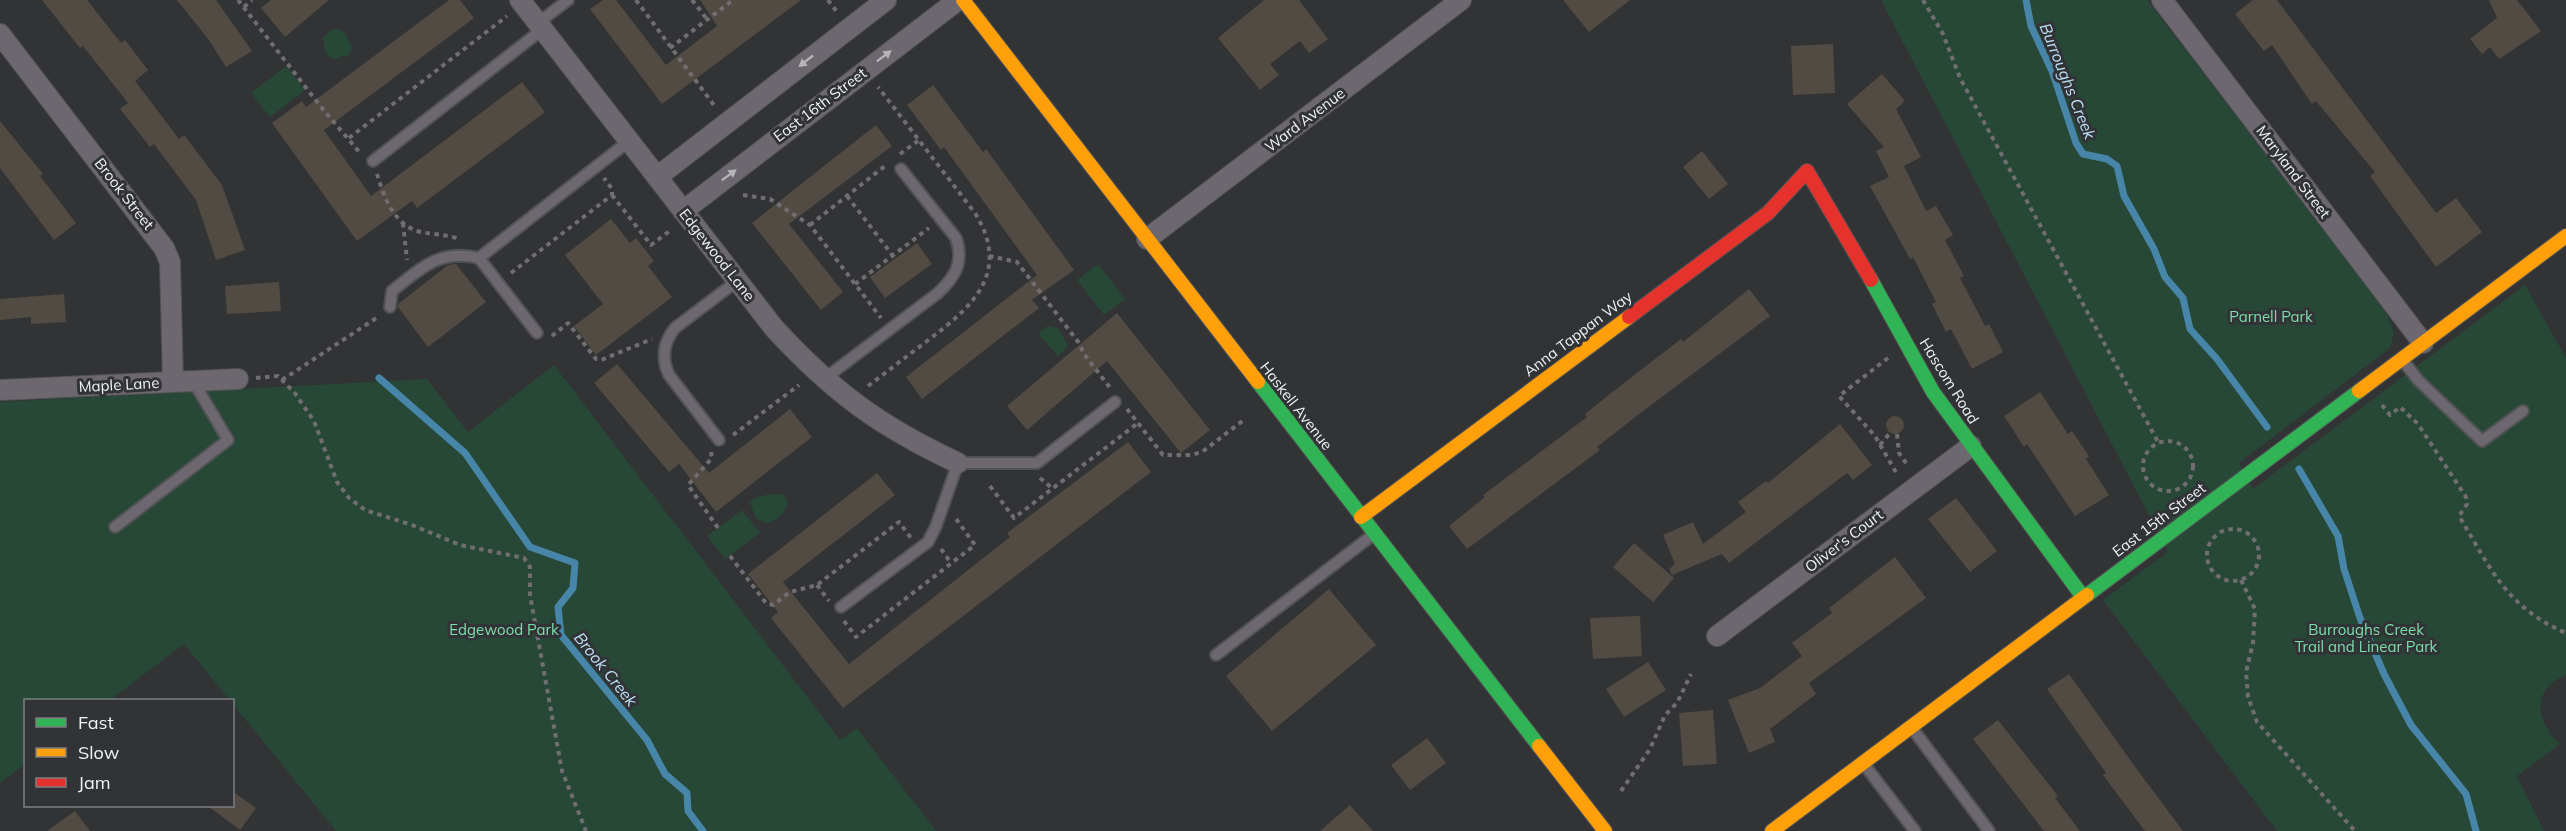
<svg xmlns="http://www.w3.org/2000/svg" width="2566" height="831" viewBox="0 0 2566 831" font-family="Mulish,sans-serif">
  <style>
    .green { fill: #284837 }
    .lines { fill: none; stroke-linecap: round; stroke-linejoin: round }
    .stream { stroke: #4786a8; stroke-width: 7 }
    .building { fill: #524b43 }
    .lane-casing { stroke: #515253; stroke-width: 14 }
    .street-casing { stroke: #515253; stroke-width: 22 }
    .fast-casing { stroke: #515253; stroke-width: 16 }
    .slow-casing { stroke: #515253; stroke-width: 16 }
    .jam-casing { stroke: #515253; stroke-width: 16 }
    .path { stroke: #716e72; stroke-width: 4; stroke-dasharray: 4.5 4.5; stroke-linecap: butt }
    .lane { stroke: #6d686f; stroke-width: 10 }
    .street { stroke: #6d686f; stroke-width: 20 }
    .fast { stroke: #30b455; stroke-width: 14 }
    .slow { stroke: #ff9f0a; stroke-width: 14 }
    .jam { stroke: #e5322d; stroke-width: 14 }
    .oneway { fill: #b5b4b8 }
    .labels { text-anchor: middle; stroke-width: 6; stroke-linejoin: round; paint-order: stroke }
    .street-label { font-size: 15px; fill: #f0f2f4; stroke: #313336 }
    .park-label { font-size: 15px; fill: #7cdeaa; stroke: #313336 }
    .water-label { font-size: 16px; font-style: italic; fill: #bee2f8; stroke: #313336 }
  </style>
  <rect width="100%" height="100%" fill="#323335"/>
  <!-- green -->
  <g class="green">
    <path d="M1881,0H2147L2386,312L2394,333L2390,348L2239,463L2253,489L2525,285L2566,358V675C2530,690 2536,722 2560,744L2517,776L2544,831H2277L2103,600L2168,552Z"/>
    <path d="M335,28L345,33L352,47L348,57L341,55L338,59L331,58L325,52L323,37Z"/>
    <path d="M286,66L305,90L270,117L251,93Z"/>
    <path d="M1098,264L1125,299L1104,315L1077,280Z"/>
    <path d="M1048,326L1058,328L1068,346L1058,356L1040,336V332Z"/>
    <path d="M554,365L840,740L857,728L936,831H336L184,644L110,700H26L25,764L0,783V402L427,379L468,432Z"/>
    <path d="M770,494H782L788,501C785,512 778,522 765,523L756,518L750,503L755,498Z"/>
    <path d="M742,510L760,533L725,559L707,536Z"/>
  </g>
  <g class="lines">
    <!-- stream -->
    <g class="stream">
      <path d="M2026,0L2031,26L2052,71L2076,143L2083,154L2107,159L2117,166L2124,196L2154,249L2165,277L2183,298L2190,329L2217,359L2267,427"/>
      <path d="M379,378L465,453L530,547L575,563L573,588L558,607L561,635L647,740L665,774L687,793L688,811L703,831"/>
      <path d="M2299,469L2338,536L2344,569L2360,618L2384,674L2411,725L2466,794L2476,831"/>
    </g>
  </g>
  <!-- building -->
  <g class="building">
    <path d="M42,0H87L121,43L125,40L148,70L135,81L179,139L184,135L222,185L245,250L216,260L196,200L154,144L150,147L120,109L128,103L83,46L80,48Z"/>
    <path d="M177,0H216L252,51L226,67L209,40Z"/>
    <path d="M271,0H329L285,37L261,8Z"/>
    <path d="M449,0H460L474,18L324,130L371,196L522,82L545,112L417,208L412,201L357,241L272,123L302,101L306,107Z"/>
    <path d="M603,0H616L666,65L717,26L700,0H801L662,104L590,9Z"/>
    <path d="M1264,0H1299L1328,39L1309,53L1300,41L1270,64L1279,75L1260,90L1218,38Z"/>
    <path d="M1563,0H1630L1589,32Z"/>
    <path d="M2253,0H2277L2436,213L2456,198L2482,232L2436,267L2370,176L2375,172L2316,101L2312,104L2272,45L2264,51L2235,14Z"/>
    <path d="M2489,0H2517L2541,31L2499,59L2490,47L2482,54L2470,39L2497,18Z"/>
    <path d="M1833,44L1835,93L1793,95L1791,46Z"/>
    <path d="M1882,74L1905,101L1896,109L1921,157L1904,166L1926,211L1936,206L1953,235L1945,240L1964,276L1960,278L1985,326L1989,324L2003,352L1972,369L1951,329L1946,332L1932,304L1936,302L1913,257L1910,259L1870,186L1889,177L1876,151L1884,147L1847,104Z"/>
    <path d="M933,85L983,152L986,149L1074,270L1032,300L1039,308L922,399L906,377L1037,275L944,147L941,150L907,105Z"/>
    <path d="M0,121L43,174L40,176L76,223L54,240L0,168Z"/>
    <path d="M876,125L892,146L789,224L843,292L821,310L752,223Z"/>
    <path d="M1702,151L1728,184L1709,199L1683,167Z"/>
    <path d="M611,219L630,243L636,238L654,261L648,266L672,297L596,355L574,326L603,304L565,255Z"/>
    <path d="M917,243L932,264L885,298L870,277Z"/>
    <path d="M456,264L486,302L428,347L398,307V304L448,265Z"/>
    <path d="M279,282L281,311L227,314L225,286Z"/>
    <path d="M1749,289L1770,316L1639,414L1597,447L1600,450L1467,549L1449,526L1485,497L1483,495L1587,417L1585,414L1611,393L1681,339L1683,342Z"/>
    <path d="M64,294L66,322L31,324V317L0,320V299Z"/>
    <path d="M1117,313L1210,430L1181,453L1107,361L1027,430L1007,406Z"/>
    <path d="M617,364L709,473L790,409L812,437L716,512L679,464L669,472L594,383Z"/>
    <path d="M2040,392L2068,434L2072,431L2089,456L2086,459L2109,495L2075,516L2027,444L2024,447L2004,416Z"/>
    <circle cx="1895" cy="425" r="9"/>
    <path d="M1840,424L1872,465L1853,480L1847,473L1729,563L1722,554L1672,575L1669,569L1675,564L1663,535L1693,522L1703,544L1746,512L1738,502L1766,481L1768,483Z"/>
    <path d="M1128,442L1151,472L843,708L771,618L778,612L748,574L877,473L895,495L783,582L849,664L1010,537L1007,533Z"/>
    <path d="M1956,498L1997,551L1970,572L1928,519Z"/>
    <path d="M1634,543L1674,578L1653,602L1613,567Z"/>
    <path d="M1895,557L1926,598L1809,683L1816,694L1770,729L1775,742L1749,753L1728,700L1760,688L1802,656L1792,643L1832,613L1829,608Z"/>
    <path d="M1329,589L1376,645L1272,731L1226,676Z"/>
    <path d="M1640,616L1642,656L1593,659L1590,618Z"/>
    <path d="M1648,662L1666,690L1624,717L1606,689Z"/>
    <path d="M2069,674L2133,764L2183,831H2145L2103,775L2106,773L2047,689Z"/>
    <path d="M1713,710L1717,764L1683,766L1679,713Z"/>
    <path d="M1998,720L2058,796L2055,798L2080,831H2044L1973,739Z"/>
    <path d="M1427,738L1446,763L1410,790L1391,765Z"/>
    <path d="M232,791L256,808L240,830L208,806H232Z"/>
    <path d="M1350,805L1373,831H1320Z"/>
    <path d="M75,811L90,831H47Z"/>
  </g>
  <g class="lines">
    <defs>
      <g id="lane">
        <path d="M538,23L568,0"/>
        <path d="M373,161L543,29"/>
        <path d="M390,307L392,291C422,268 438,249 479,258"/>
        <path d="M537,333L479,258L629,141"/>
        <path d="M2402,359L2418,380L2482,441L2523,411"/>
        <path d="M824,379L938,293C956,276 964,262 956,238L901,169"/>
        <path d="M719,440L669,375C661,358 663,343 675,328L737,281"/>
        <path d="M115,527L228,440L193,381"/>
        <path d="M841,607L928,542L936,526L958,463H1037L1115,402"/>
        <path d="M1216,655L1374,534"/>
        <path d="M1912,728L1989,831"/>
        <path d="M1863,763L1915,831"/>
      </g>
      <g id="street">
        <path d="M520,0L774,328C833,392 879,426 958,463"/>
        <path d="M2162,0L2423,343"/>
        <path d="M0,34L164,248L170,262L173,382"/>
        <path d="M657,177L886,0"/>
        <path d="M683,211L958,0"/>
        <path d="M1147,239L1461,0"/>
        <path d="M0,390L238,379"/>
        <path d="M1717,636L1971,446"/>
      </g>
      <g id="fast">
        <path d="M1871,280L1933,392L2083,597"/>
        <path d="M1258,382L1539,746"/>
        <path d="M2087,595L2359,391"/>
      </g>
      <g id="slow">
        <path d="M963,0L1258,382"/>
        <path d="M2359,391L2566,236"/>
        <path d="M1361,517L1629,317"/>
        <path d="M1539,746L1605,831"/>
        <path d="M1772,831L2087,595"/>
      </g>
      <path id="jam" d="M1629,317L1768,213L1807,171L1871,280"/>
    </defs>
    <!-- lane casing -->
    <use href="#lane" class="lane-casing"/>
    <!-- street casing -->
    <use href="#street" class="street-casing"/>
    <!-- fast casing -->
    <use href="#fast" class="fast-casing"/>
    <!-- slow casing -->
    <use href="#slow" class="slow-casing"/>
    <!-- jam casing -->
    <use href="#jam" class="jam-casing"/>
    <!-- path -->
    <g class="path">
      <path d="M238,0L321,107L361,154"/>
      <path d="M636,0L716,108"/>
      <path d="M692,0L707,19"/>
      <path d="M828,0L837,12"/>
      <path d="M1923,0L1943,34L1960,78L2158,442"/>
      <path d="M244,7L252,0"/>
      <path d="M670,48L733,0"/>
      <path d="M349,138L507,16"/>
      <path d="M900,154L919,140"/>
      <path d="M377,174C384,197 394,226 421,232C434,235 446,234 459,239"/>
      <path d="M612,195L651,245L671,230"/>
      <path d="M743,195L770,199L810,225L881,318"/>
      <path d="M847,196L893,256"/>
      <path d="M403,223L407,260"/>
      <path d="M810,225L885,166"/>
      <path d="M989,256L1017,262L1079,343L1084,354L1111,389"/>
      <path d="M511,273L612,195V189L604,178"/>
      <path d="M855,284L929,228"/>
      <path d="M552,336L568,323L596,359L601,360L652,339"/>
      <path d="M1888,358L1839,396L1875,436L1897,474"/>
      <path d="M256,378L278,376L294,392L314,421L337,482L349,498L365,510L412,525L460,545L524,558L530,567V595L562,771L586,831"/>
      <path d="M282,380L378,317"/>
      <path d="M868,386C888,371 907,356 927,341C972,307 1012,273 975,213L878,87"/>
      <path d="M2382,405L2390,415L2400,407L2418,424L2466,497L2467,504L2459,516C2491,569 2506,607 2566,633"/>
      <path d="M1127,409L1163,455H1191L1202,452L1245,419"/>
      <path d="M1897,434L1899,453L1908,466"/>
      <path d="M733,435L799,385"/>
      <circle cx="2168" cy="466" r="25"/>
      <path d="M1880,445L1890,433"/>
      <path d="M711,452L712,458L688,485L718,528"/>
      <path d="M1040,478L1053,489"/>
      <path d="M990,486L1014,518L1138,423"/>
      <circle cx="2233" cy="555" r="26"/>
      <path d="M941,549L951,563"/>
      <path d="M730,556L766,603L773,605L790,592L817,585L899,522L911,538"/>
      <path d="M2241,580L2255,609L2253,643L2246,672L2248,697L2257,722L2355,831"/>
      <path d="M817,585L829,601"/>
      <path d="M844,621L856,637L975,545L954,516"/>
      <path d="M1621,791L1650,749L1665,715L1677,703L1691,674"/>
    </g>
    <!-- lane -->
    <use href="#lane" class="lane"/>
    <!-- street -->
    <use href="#street" class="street"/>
    <!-- fast -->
    <use href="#fast" class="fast"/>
    <!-- slow -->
    <use href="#slow" class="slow"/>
    <!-- jam -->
    <use href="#jam" class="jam"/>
  </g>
  <!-- one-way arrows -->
  <defs><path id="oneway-solid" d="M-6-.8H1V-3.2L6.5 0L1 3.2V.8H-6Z" transform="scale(1.5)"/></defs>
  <g class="oneway">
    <use href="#oneway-solid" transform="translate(884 56) rotate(-37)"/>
    <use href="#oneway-solid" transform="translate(806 61) rotate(142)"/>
    <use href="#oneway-solid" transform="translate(729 175) rotate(-37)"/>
  </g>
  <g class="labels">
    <!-- street labels -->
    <g class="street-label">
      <text transform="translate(820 105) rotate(-37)" y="5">East 16th Street</text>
      <text transform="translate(1305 120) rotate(-37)" y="5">Ward Avenue</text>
      <text transform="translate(2293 172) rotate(53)" y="5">Maryland Street</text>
      <text transform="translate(124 194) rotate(52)" y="5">Brook Street</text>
      <text transform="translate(717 255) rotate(52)" y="5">Edgewood Lane</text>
      <text transform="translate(1578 334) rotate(-37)" y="5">Anna Tappan Way</text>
      <text transform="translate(1949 381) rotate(58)" y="5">Hascom Road</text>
      <text transform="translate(119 385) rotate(-3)" y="5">Maple Lane</text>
      <text transform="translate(1296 406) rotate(52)" y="5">Haskell Avenue</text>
      <text transform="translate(2159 520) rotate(-37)" y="5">East 15th Street</text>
      <text transform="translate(1844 541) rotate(-37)" y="5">Oliver's Court</text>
    </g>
    <!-- park labels -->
    <g class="park-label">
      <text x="2271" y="322">Parnell Park</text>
      <text x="504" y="635">Edgewood Park</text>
      <text x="2366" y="635">Burroughs Creek<tspan x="2366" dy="17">Trail and Linear Park</tspan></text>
    </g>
    <!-- water labels -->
    <g class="water-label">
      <text transform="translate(2068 81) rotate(68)" y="6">Burroughs Creek</text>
      <text transform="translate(606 669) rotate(51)" y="6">Brook Creek</text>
    </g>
  </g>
  <!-- legend -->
  <rect x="24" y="699" width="210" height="108" fill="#313336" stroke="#7d7f82" stroke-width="1.5"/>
  <rect x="36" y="718" width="30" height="9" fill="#30b455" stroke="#7d7f82" stroke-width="1.5"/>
  <text x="78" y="729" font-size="18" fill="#f0f2f4">Fast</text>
  <rect x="36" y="748" width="30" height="9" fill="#ff9f0a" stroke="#7d7f82" stroke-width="1.5"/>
  <text x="78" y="759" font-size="18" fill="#f0f2f4">Slow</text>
  <rect x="36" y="778" width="30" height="9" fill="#e5322d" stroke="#7d7f82" stroke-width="1.5"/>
  <text x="78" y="789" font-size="18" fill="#f0f2f4">Jam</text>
</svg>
